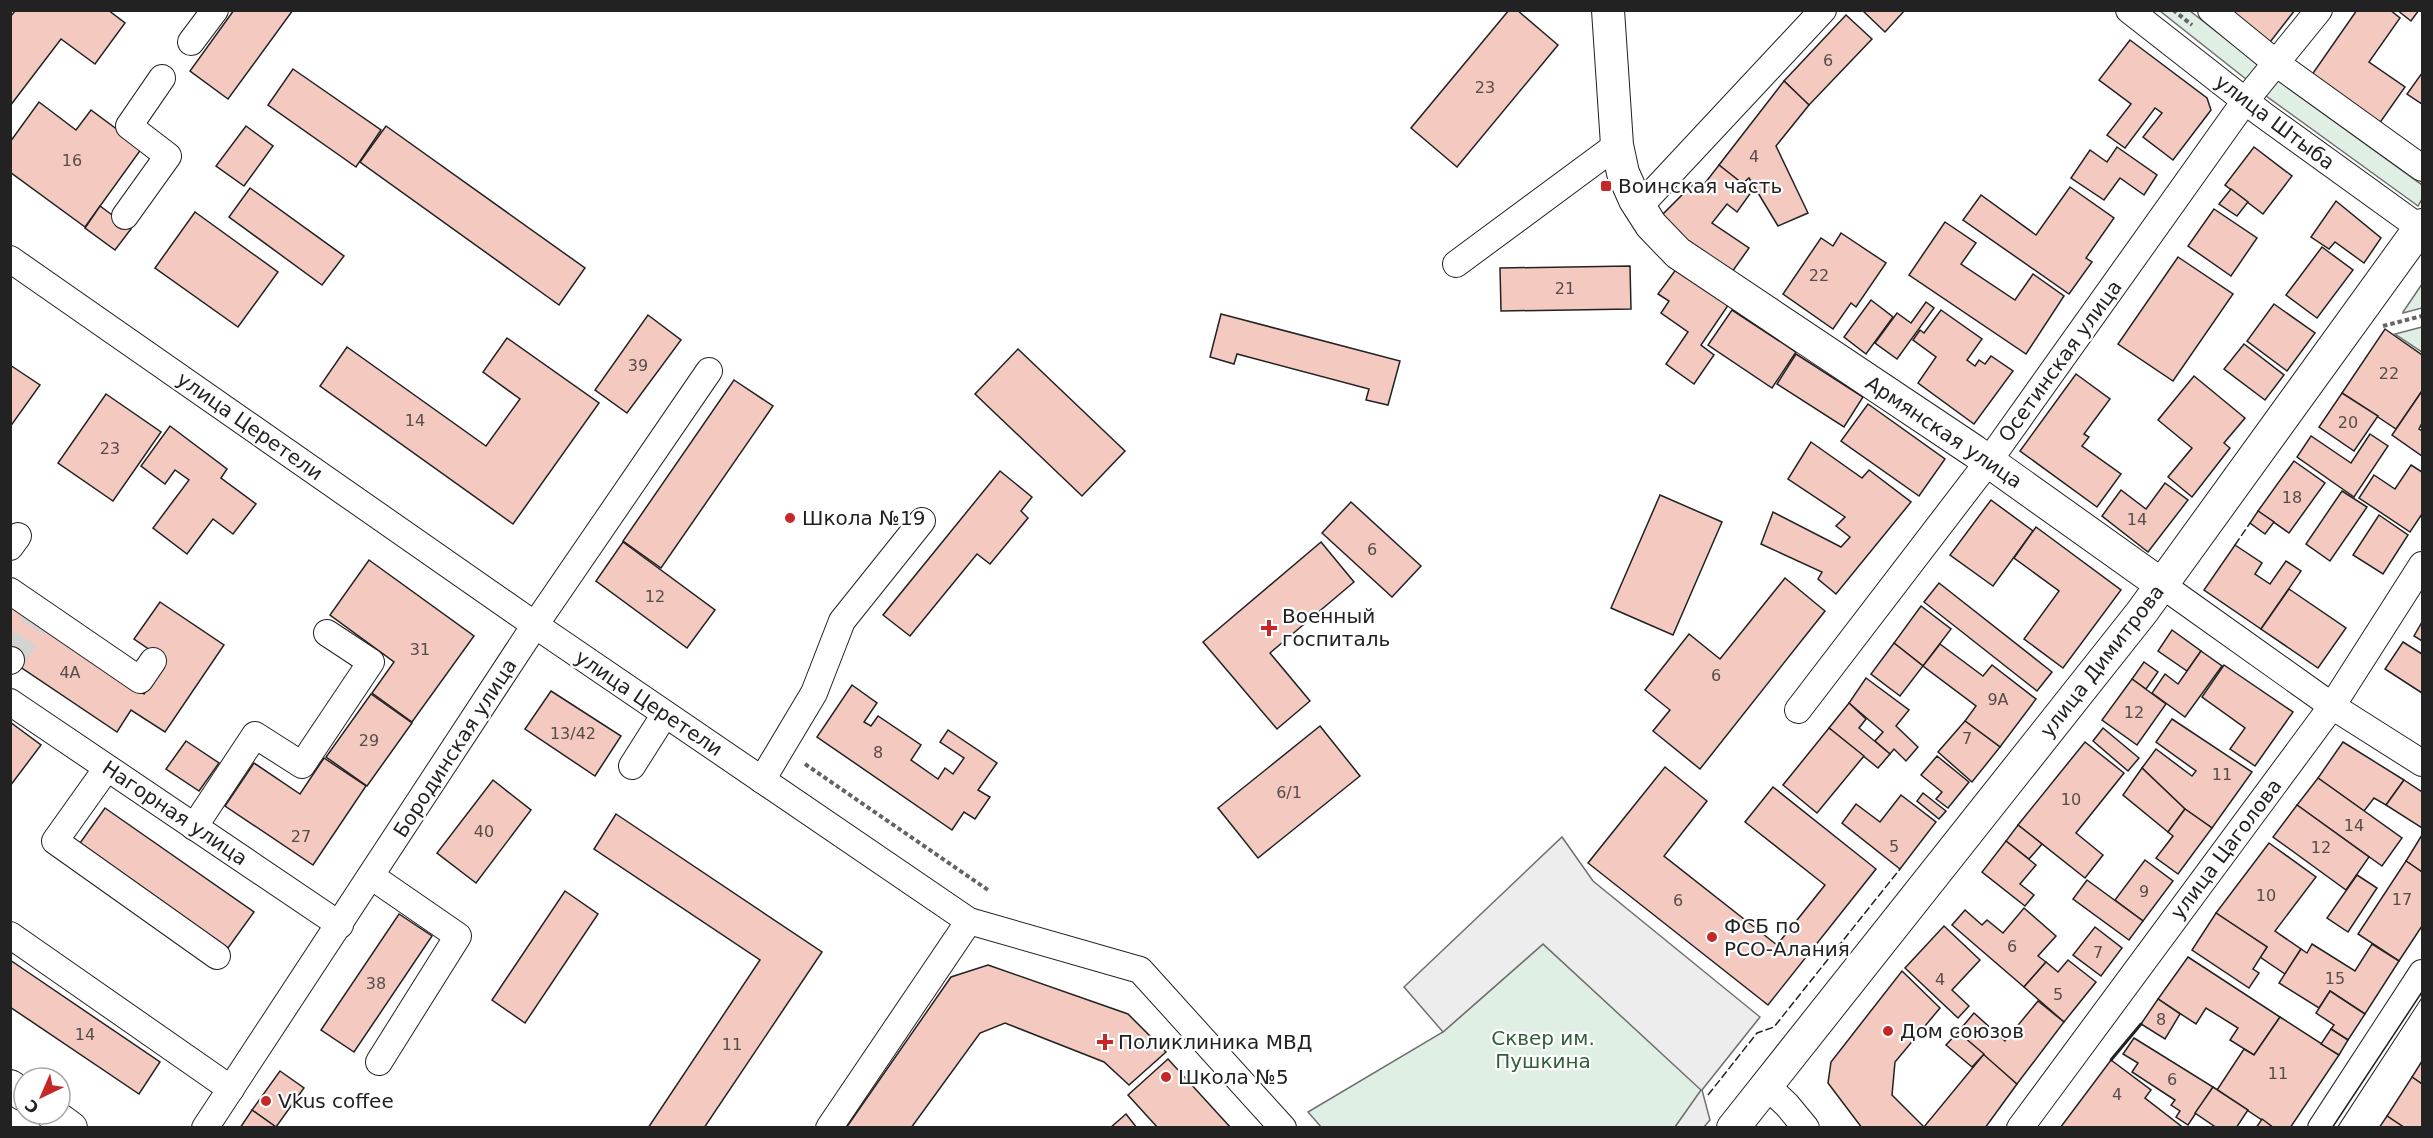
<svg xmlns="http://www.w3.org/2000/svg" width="2433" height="1138" viewBox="0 0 2433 1138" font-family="'DejaVu Sans',sans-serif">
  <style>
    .green { fill: #e0efe3; stroke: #6f6f6f; stroke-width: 1.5 }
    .parking { fill: #ededed; stroke: #6f6f6f; stroke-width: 1.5 }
    .building { fill: #f3c9c0; stroke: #222; stroke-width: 1.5 }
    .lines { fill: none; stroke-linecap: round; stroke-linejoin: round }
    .minor-tunnel { stroke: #d3d3d3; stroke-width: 26; stroke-dasharray: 26 13; stroke-linecap: butt }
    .minor-casing { stroke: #222; stroke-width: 28 }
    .major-casing { stroke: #222; stroke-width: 34 }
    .path { stroke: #646464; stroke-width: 4; stroke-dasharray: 4.5 3; stroke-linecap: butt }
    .minor { stroke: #fff; stroke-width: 26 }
    .major { stroke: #fff; stroke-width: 32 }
    .tram { stroke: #222; stroke-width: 1.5 }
    .fence { stroke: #222; stroke-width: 1.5; stroke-dasharray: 8 3; stroke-linecap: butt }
    .wall { stroke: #222; stroke-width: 3 }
    .poi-dot { fill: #c62828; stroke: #fff; stroke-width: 2 }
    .labels { text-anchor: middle; stroke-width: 4.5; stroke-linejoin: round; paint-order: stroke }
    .number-label { font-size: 16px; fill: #564c4a }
    .street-label { font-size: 20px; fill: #222; stroke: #fff }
    .poi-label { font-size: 20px; fill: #222; stroke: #fff; text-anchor: start }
    .park-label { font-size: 20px; fill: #2f5e38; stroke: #fff }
  </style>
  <rect width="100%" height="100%" fill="#fff"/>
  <!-- green -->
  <g class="green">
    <path d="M2160,11H2190L2263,68L2251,83Z"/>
    <path d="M2274,78L2422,185V199L2418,206L2262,93Z"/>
    <path d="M2422,284V308L2403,313V312Z"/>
    <path d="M2422,327V352L2395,334Z"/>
    <path d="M1543,944L1702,1090L1675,1127L1322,1128L1308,1112L1443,1032Z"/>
  </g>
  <!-- parking -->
  <path class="parking" d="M1562,837L1593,881L1760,1017L1702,1090L1710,1120L1704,1127H1675L1701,1090L1543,944L1443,1032L1404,987Z"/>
  <!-- building -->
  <g class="building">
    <path d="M16,10H108L125,23L95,64L61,39L10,106V17Z"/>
    <path d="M234,10H293L228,99L190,71Z"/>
    <path d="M1509,10H1517L1558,45L1457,167L1411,128Z"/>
    <path d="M1862,10H1905L1885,32Z"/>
    <path d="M2234,10H2295L2267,46L2230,16Z"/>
    <path d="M2357,10H2390L2400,18L2369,62L2405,87L2379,124L2311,76Z"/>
    <path d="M2397,10H2419L2411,21Z"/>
    <path d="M1846,15L1872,39L1809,105L1784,81Z"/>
    <path d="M2130,40L2207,98L2211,110L2173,160L2143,137L2162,113L2155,108L2125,148L2107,135L2131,104L2099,80Z"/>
    <path d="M293,69L381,130L356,167L268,105Z"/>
    <path d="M2422,73V104L2407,94Z"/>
    <path d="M1784,81L1809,105L1776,146L1808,213L1778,226L1749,178L1742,184L1719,165Z"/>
    <path d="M39,102L76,130L91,110L142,148L85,227L10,172V142Z"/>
    <path d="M246,126L273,146L244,186L216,166Z"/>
    <path d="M386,126L585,268L559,305L360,162Z"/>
    <path d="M2117,147L2157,175L2144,195L2120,178L2104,200L2071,178L2090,150L2107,162Z"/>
    <path d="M2254,147L2292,176L2263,214L2225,185Z"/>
    <path d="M1719,165L1752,191L1737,212L1727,204L1712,223L1749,248L1732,272L1664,224L1662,218L1663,214L1695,182L1702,187Z"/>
    <path d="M2070,187L2114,218L2086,258L2092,262L2069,294L1963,220L1981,195L2036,235Z"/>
    <path d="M250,188L344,256L322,285L229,217Z"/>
    <path d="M2231,189L2248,202L2237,216L2219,204Z"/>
    <path d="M2336,201L2381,238L2364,263L2335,242L2329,249L2311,237Z"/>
    <path d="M100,206L131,229L115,250L85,228Z"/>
    <path d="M2214,209L2257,238L2231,276L2188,246Z"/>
    <path d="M195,212L278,272L238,327L155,268Z"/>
    <path d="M1945,222L1976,243L1961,264L2015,300L2033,274L2064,296L2026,354L1909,275Z"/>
    <path d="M1841,233L1886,263L1856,307L1851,303L1833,329L1783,294L1821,238L1833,246Z"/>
    <path d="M2322,247L2353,270L2317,318L2286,295Z"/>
    <path d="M2178,257L2233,294L2173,381L2118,344Z"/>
    <path d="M1630,266L1631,309L1501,311L1500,268Z"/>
    <path d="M1677,268L1729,304L1701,345L1714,355L1694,384L1666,364L1688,332L1661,313L1669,301L1658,294Z"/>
    <path d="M1871,300L1893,317L1866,354L1844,337Z"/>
    <path d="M1926,302L1934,308L1897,359L1875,343L1897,313L1911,323Z"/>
    <path d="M2274,304L2315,333L2287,371L2247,341Z"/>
    <path d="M1732,310L1796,352L1772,388L1708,345Z"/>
    <path d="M1941,310L1982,339L1967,360L1975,366L1979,360L1985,364L1991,356L2013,371L1974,424L1918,383L1936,357L1913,340L1920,330L1924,333Z"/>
    <path d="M1221,314L1400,361L1388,405L1366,400L1369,389L1237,354L1234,364L1210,357Z"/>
    <path d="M648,315L681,340L627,413L595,390Z"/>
    <path d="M2385,329L2422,355V391L2396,429L2342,393Z"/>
    <path d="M507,338L599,403L513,524L320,386L347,347L486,446L520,399L483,372Z"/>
    <path d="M2244,344L2284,375L2265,400L2224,369Z"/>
    <path d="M1018,349L1125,451L1082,496L975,394Z"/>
    <path d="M1796,354L1863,397L1844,427L1777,384Z"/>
    <path d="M10,365L40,385L10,427Z"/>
    <path d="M2076,374L2110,399L2084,434L2089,437L2082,446L2121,474L2097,507L2020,451Z"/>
    <path d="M2194,376L2245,418L2224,443L2230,448L2192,497L2168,477L2192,448L2158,420Z"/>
    <path d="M734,380L773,406L661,568L623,541Z"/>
    <path d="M2422,391V423L2419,429L2422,431V456L2392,435Z"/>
    <path d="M2342,393L2378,416L2354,451L2319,427Z"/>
    <path d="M106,394L161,432L113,501L58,463Z"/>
    <path d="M1868,404L1945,459L1919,496L1841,441Z"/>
    <path d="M170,426L227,469L221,478L256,504L233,534L213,519L187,554L153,528L189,480L175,470L165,484L141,466Z"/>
    <path d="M2370,434L2388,446L2354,497L2297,457L2311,436L2351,463Z"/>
    <path d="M1811,442L1862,478L1869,470L1911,502L1836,594L1818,579L1822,572L1761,544L1773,512L1841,547L1850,537L1836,526L1845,517L1788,479Z"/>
    <path d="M2294,461L2325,483L2289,533L2258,511Z"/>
    <path d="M2411,465L2422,472V514L2410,532L2359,498L2374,475L2395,489Z"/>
    <path d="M1000,471L1032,497L1021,511L1028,518L990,564L977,554L910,636L883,615Z"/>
    <path d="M2165,483L2188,500L2148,552L2102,516L2121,490L2146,509Z"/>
    <path d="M2342,491L2367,507L2330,561L2306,544Z"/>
    <path d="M1660,495L1722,522L1673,635L1611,608Z"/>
    <path d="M1991,500L2033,531L1993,586L1950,555Z"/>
    <path d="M1351,502L1421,566L1392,597L1322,533Z"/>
    <path d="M2258,511L2274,522L2265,534L2250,523Z"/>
    <path d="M2379,515L2408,535L2383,574L2353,555Z"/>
    <path d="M2036,527L2121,590L2063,668L2024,639L2059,591L2014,558Z"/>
    <path d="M623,542L715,610L687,648L596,581Z"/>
    <path d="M1321,542L1354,582L1270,653L1310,701L1277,729L1203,642Z"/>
    <path d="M2235,545L2262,563L2255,574L2270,584L2286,561L2301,571L2261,629L2204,590Z"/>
    <path d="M369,560L474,636L412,722L372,693L394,662L330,615Z"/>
    <path d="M1785,578L1825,611L1700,769L1653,731L1670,710L1645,690L1689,634L1720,659Z"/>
    <path d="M1939,583L2052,672L2037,691L1924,602Z"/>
    <path d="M2289,589L2346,628L2318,668L2261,629Z"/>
    <path d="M160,602L224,645L165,732L131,710L117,732L10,660V604L144,694L166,661L134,639Z"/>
    <path d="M1921,606L1951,629L1923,666L1894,643Z"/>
    <path d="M2422,622V641L2414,636Z"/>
    <path d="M2172,630L2201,651L2187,671L2158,651Z"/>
    <path d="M2403,642L2422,654V693L2385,669Z"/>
    <path d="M1894,643L1923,666L1900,696L1871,674Z"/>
    <path d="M1940,644L1983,676L1992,665L2036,699L2000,747L1965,721L1976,706L1923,666Z"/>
    <path d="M2201,651L2222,666L2185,717L2152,693L2165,674L2178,684Z"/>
    <path d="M2144,662L2158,672L2146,689L2132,679Z"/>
    <path d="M2224,665L2293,712L2255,766L2230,749L2245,728L2202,697Z"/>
    <path d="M1866,678L1909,710L1896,726L1918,747L1906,761L1894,749L1890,754L1875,741L1883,732L1849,703Z"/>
    <path d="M2132,679L2166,704L2137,745L2102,720Z"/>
    <path d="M852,685L877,703L864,722L871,726L878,716L921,745L911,760L938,779L945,768L953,774L964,758L940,742L948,730L997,763L978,790L990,797L975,819L964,812L952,830L817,737Z"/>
    <path d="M551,691L621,736L595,776L525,729Z"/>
    <path d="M371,694L412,723L367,786L326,757Z"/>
    <path d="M1849,703L1866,719L1859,728L1890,754L1878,768L1829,728Z"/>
    <path d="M2172,719L2252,772L2212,828L2185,809L2142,768L2156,749L2192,776L2196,771L2156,742Z"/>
    <path d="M1965,721L2000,747L1972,782L1938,752Z"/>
    <path d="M10,722L41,745L10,786Z"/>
    <path d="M1320,726L1360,776L1258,858L1218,808Z"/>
    <path d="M1829,728L1864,756L1817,813L1783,785Z"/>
    <path d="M2103,728L2139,758L2128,771L2093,741Z"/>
    <path d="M186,741L219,763L199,791L166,769Z"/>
    <path d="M2085,742L2124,773L2076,833L2103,855L2085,878L2018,825Z"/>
    <path d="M2343,742L2404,780L2386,805L2374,798L2364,811L2318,778Z"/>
    <path d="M1937,756L1969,782L1948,808L1936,799L1942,792L1921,775Z"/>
    <path d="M324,758L366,786L313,865L225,806L254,763L300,794Z"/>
    <path d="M1665,767L1707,801L1664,856L1777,945L1825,885L1745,822L1773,787L1876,869L1768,1005L1588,863Z"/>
    <path d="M2142,768L2185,809L2168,832L2123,795Z"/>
    <path d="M2318,778L2402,838L2382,866L2297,805Z"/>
    <path d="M493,780L531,810L476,883L437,853Z"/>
    <path d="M2404,780L2422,792V828L2386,805Z"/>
    <path d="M1923,793L1946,811L1939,819L1917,801Z"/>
    <path d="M1901,795L1936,822L1900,869L1842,823L1856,804L1880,822Z"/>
    <path d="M2297,805L2369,857L2346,890L2273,837Z"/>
    <path d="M105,808L254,912L228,948L80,843Z"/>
    <path d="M2185,809L2212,828L2178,874L2156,858L2173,836L2168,832Z"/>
    <path d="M616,814L822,952L704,1128H648L760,960L594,849Z"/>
    <path d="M2018,825L2042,844L2029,859L2006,841Z"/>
    <path d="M2422,835V872L2406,861Z"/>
    <path d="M2006,841L2036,865L2020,884L2034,895L2025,906L1982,872Z"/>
    <path d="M2269,843L2316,877L2275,931L2301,949L2285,974L2260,957L2267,947L2216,913Z"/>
    <path d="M2145,860L2173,881L2143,921L2115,900Z"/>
    <path d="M2406,861L2422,872V926L2399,961L2358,934Z"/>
    <path d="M2357,875L2377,888L2348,932L2327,918Z"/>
    <path d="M2087,880L2143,921L2129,940L2073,899Z"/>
    <path d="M565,891L598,914L525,1023L492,1000Z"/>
    <path d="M2024,908L2056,936L2038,956L2046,962L2024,987L1952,925L1965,910L1982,925L1987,920L2003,933Z"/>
    <path d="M2216,913L2267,947L2253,969L2259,973L2249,988L2192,950Z"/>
    <path d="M399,914L432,936L354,1052L321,1030Z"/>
    <path d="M1944,926L1980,960L1952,990L1969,1006L1958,1018L1905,968Z"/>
    <path d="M2095,927L2122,948L2101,976L2073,955Z"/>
    <path d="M2312,944L2355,971L2372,944L2399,961L2365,1014L2330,991L2319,1008L2279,983L2301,949L2307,953Z"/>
    <path d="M2188,957L2280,1017L2254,1055L2230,1040L2238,1028L2206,1008L2196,1024L2158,999Z"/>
    <path d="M10,960L160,1062L139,1094L10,1007Z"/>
    <path d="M2068,960L2096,982L2064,1022L2024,987L2046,962L2058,972Z"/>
    <path d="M988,965L1128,1014L1166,1052L1129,1085L1104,1062L1005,1023L980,1033L911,1128H846L951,977Z"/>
    <path d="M1902,971L1940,1008L1895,1062L1892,1095L1924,1127L1984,1054L2017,1084L1985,1128H1862L1828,1083L1831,1062Z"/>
    <path d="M2330,991L2365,1014L2348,1040L2331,1029L2334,1025L2316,1013Z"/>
    <path d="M2158,999L2180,1014L2165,1039L2141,1024Z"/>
    <path d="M2038,1001L2064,1022L2017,1084L1958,1032L1974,1013L2005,1041Z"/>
    <path d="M2280,1017L2339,1055L2290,1128H2274L2217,1090L2244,1049L2254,1055Z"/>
    <path d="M2331,1029L2348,1040L2339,1055L2321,1044Z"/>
    <path d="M1958,1032L1984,1054L1972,1067L1946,1045Z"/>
    <path d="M2134,1038L2213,1087L2188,1125L2176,1117L2180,1111L2171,1105L2175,1100L2132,1072L2138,1063L2123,1054Z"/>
    <path d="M1168,1059L1231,1128H1158L1128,1095Z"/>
    <path d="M2111,1060L2151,1090L2145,1098L2181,1126L2180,1128H2060Z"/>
    <path d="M2422,1061V1084L2412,1077Z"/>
    <path d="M280,1071L304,1088L276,1127L252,1110Z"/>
    <path d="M2412,1077L2422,1084V1128H2405L2387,1116Z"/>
    <path d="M2213,1087L2248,1110L2236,1128H2217L2195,1113Z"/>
    <path d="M252,1110L276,1127L277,1128H240Z"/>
    <path d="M1126,1114L1137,1128H1110Z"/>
    <path d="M2387,1116L2405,1128H2379Z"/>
    <path d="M2262,1119L2274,1128H2256Z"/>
  </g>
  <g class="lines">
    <!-- minor-tunnel -->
    <path class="minor-tunnel" d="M11,660L36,622"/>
    <defs>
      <g id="minor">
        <path d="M2129,10L2262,114L2420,228"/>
        <path d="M2211,10L2276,63L2422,168"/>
        <path d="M191,42L215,10"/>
        <path d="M1639,207L1823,10"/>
        <path d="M125,216L168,156L129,126L162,78"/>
        <path d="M10,259L535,625L969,921L1140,970L1283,1128"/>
        <path d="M1456,264L1617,145"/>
        <path d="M10,547L18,536"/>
        <path d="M2162,585L2332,706L2422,763"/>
        <path d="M10,591L140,680L153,661"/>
        <path d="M10,661L11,660"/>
        <path d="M10,702L340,925"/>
        <path d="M1798,710L1988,462L2245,101L2319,10"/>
        <path d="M632,766L665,714"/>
        <path d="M107,768L55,841L217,956"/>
        <path d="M762,780L814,693L842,621L922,521"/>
        <path d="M194,827L255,735L302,765L371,662L327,633"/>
        <path d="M371,876L458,936L379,1062"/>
        <path d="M10,935L231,1089"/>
        <path d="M1767,1086L1787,1105L1806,1128"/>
        <path d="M205,1128L535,625L709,371"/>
        <path d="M829,1128L969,921"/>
        <path d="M2020,1128L2332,706L2422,565"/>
        <path d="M2321,1128L2422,973"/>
      </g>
      <g id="major">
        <path d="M1608,10L1617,145L1623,173L1635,200L1651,225L1678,253L1974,451L2162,585"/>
        <path d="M10,1086L24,1095"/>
        <path d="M52,1114L71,1128"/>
        <path d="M1733,1128L2142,612L2422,225"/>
      </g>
    </defs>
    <!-- minor casing -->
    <use href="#minor" class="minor-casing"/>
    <!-- major casing -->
    <use href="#major" class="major-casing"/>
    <!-- path -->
    <g class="path">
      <path d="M2173,10L2192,25"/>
      <path d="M2383,326L2422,316"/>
      <path d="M805,764L988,890"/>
    </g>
    <!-- minor -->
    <use href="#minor" class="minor"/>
    <!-- major -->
    <use href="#major" class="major"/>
    <!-- tram -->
    <path class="tram" d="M2332,1128L2422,992"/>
    <!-- fence -->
    <g class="fence">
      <path d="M2235,545L2250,523"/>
      <path d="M1708,1095L1757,1033L1774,1027L1900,869"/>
    </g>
    <!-- wall -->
    <path class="wall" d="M2111,1060L2141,1024"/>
  </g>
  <!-- markers -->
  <g class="poi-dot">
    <rect x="1600" y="180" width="12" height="12" rx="3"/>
    <circle cx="790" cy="518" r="6"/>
    <path d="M1266 619h6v6h6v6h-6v6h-6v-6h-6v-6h6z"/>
    <circle cx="1712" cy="937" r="6"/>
    <circle cx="1888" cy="1031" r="6"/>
    <path d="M1102 1033h6v6h6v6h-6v6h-6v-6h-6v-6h6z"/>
    <circle cx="1166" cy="1077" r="6"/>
    <circle cx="266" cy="1101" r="6"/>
  </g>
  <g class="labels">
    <!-- number labels -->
    <g class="number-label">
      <text x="1828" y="66">6</text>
      <text x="1485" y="93">23</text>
      <text x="1754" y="162">4</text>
      <text x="72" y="166">16</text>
      <text x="1819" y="281">22</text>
      <text x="1565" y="294">21</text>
      <text x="638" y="371">39</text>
      <text x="2389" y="379">22</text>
      <text x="415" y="426">14</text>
      <text x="2348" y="428">20</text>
      <text x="110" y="454">23</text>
      <text x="2292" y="503">18</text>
      <text x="2137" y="525">14</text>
      <text x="1372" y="555">6</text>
      <text x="655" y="602">12</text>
      <text x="420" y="655">31</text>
      <text x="70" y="678">4А</text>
      <text x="1716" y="681">6</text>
      <text x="1998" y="705">9А</text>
      <text x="2134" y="718">12</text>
      <text x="573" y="739">13/42</text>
      <text x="1967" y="744">7</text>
      <text x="369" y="746">29</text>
      <text x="878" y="758">8</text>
      <text x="2222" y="780">11</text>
      <text x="1289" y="798">6/1</text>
      <text x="2071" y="805">10</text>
      <text x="2354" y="831">14</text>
      <text x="484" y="837">40</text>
      <text x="301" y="842">27</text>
      <text x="1894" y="852">5</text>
      <text x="2321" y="853">12</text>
      <text x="2144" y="897">9</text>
      <text x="2266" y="901">10</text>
      <text x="2402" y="905">17</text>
      <text x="1678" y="906">6</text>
      <text x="2012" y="952">6</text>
      <text x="2098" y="958">7</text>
      <text x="2335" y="984">15</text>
      <text x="1940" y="985">4</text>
      <text x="376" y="989">38</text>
      <text x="2058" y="1000">5</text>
      <text x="2161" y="1025">8</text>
      <text x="85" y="1040">14</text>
      <text x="732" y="1050">11</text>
      <text x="2278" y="1079">11</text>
      <text x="2172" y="1085">6</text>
      <text x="2117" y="1100">4</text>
    </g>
    <!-- street labels -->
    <g class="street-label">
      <text transform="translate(2275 122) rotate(37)" y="7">улица Штыба</text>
      <text transform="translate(2060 361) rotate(-54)" y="7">Осетинская улица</text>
      <text transform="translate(250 426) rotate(35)" y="7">улица Церетели</text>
      <text transform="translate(1944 432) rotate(34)" y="7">Армянская улица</text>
      <text transform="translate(2102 661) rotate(-52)" y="7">улица Димитрова</text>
      <text transform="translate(649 703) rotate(34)" y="7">улица Церетели</text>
      <text transform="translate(455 748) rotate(-57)" y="7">Бородинская улица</text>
      <text transform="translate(175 813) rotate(34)" y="7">Нагорная улица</text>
      <text transform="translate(2226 849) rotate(-53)" y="7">улица Цаголова</text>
    </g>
    <!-- poi labels -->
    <g class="poi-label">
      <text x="1618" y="193">Воинская часть</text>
      <text x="802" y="525">Школа №19</text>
      <text x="1282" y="623">Военный<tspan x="1282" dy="23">госпиталь</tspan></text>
      <text x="1724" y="933">ФСБ по<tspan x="1724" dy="23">РСО-Алания</tspan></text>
      <text x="1900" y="1038">Дом союзов</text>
      <text x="1118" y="1049">Поликлиника МВД</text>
      <text x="1178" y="1084">Школа №5</text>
      <text x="278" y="1108">Vkus coffee</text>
    </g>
    <!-- park labels -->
    <g class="park-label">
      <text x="1543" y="1045">Сквер им.<tspan x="1543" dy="23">Пушкина</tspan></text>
    </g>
  </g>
  <!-- border -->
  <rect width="2433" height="1138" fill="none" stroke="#222222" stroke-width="24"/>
  <!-- north arrow -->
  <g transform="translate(42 1096) rotate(224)"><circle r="28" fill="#ffffff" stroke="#a7a7a7" stroke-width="1.5"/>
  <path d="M0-4.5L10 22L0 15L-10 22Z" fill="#c62828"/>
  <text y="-9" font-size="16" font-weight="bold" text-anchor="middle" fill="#222222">С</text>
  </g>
</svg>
